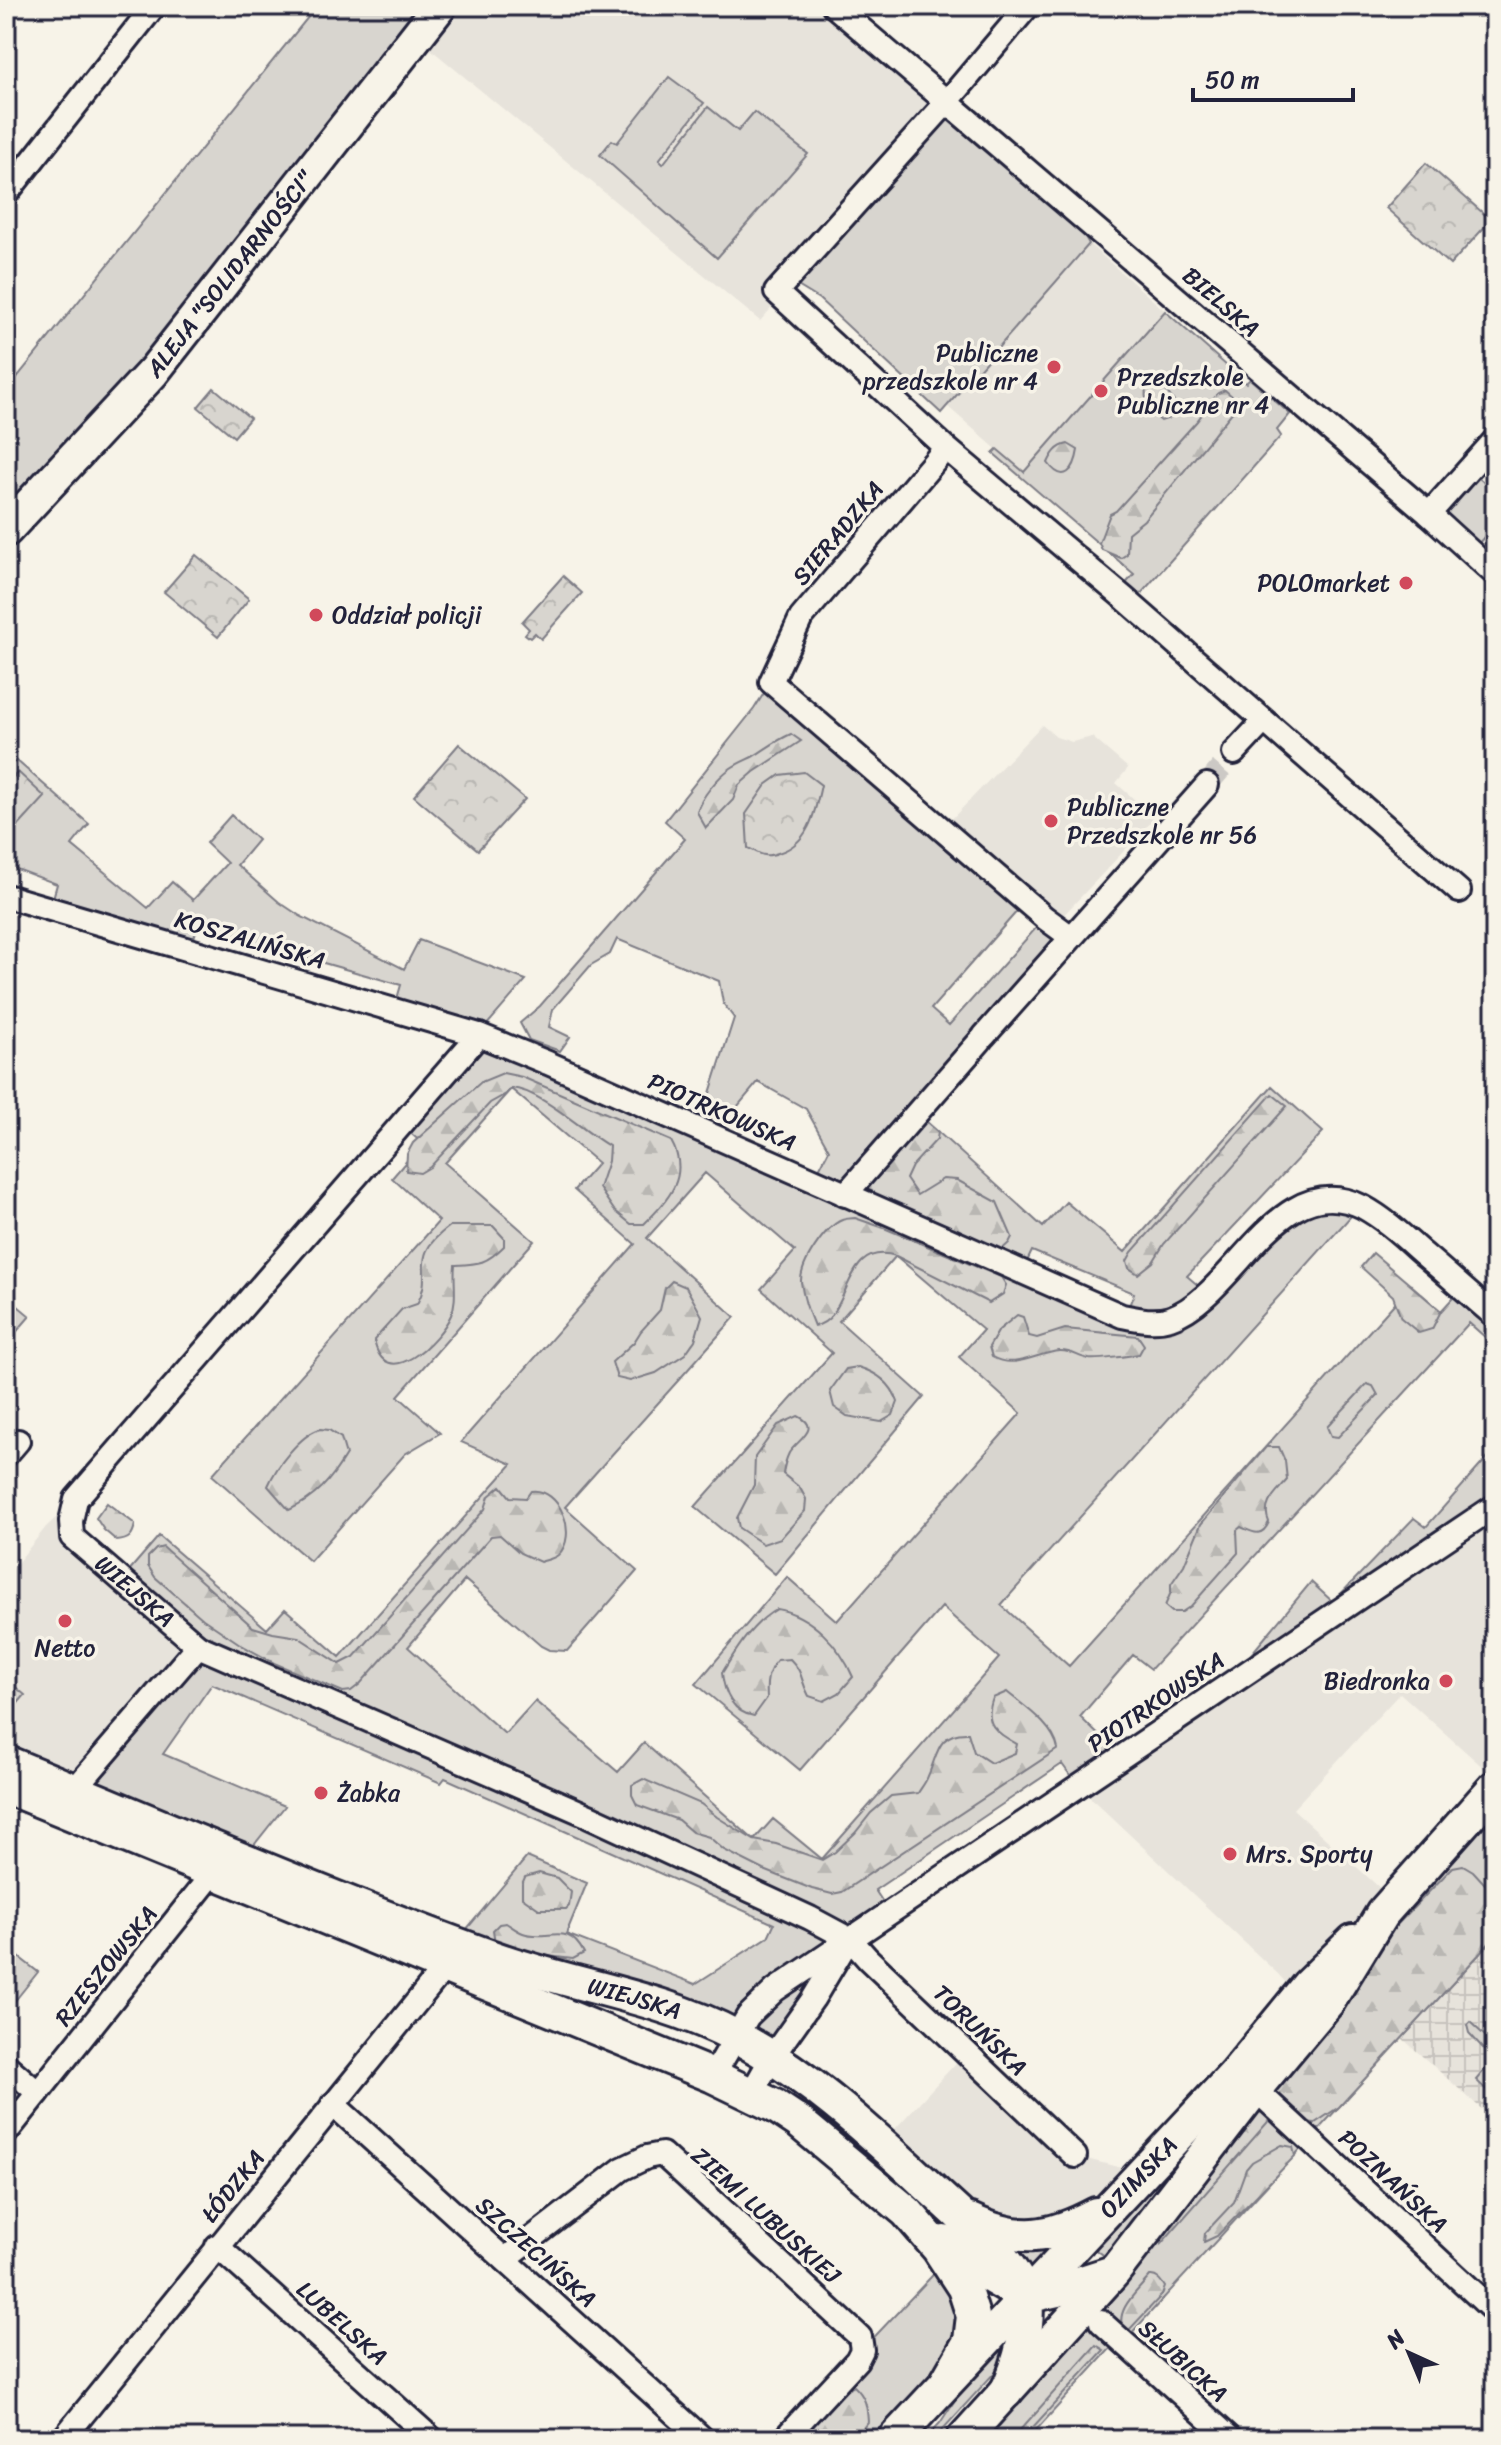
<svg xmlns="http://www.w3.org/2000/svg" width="1501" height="2445" viewBox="0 0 1501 2445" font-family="Sriracha,sans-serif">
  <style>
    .built { fill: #e7e3db }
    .industrial { fill: url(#industrial-grid) }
    .grass { fill: #d8d5cf; stroke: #7d7c85; stroke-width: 2; fill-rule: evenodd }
    .forest { fill: url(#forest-firs); stroke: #7d7c85; stroke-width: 2 }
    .park { fill: url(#park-crowns); stroke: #7d7c85; stroke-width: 2 }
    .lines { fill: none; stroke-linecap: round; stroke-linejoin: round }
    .street-tunnel { stroke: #ccc9c5; stroke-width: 22; stroke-dasharray: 22 11; stroke-linecap: butt }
    .street-casing { stroke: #22223b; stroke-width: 28 }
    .secondary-casing { stroke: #22223b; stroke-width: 38 }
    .street { stroke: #f7f3e8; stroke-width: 22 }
    .secondary { stroke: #f7f3e8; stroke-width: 32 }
    .poi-dot { fill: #d1495b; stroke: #f7f3e8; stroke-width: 3 }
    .labels { text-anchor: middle; stroke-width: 7; stroke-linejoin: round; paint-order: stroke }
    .street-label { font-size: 24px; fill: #22223b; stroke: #f7f3e8 }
    .poi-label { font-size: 24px; fill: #22223b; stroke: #f7f3e8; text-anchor: start }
  </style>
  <defs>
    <pattern id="industrial-grid" width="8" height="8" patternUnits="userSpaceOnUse" patternTransform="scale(2)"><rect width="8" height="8" fill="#e7e3db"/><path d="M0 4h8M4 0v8" fill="none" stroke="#c6c2bd"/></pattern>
    <pattern id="forest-firs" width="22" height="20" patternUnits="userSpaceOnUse" patternTransform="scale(2)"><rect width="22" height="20" fill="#d8d5cf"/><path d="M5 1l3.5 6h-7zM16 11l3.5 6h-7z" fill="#b9b7b3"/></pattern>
    <pattern id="park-crowns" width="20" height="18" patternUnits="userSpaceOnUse" patternTransform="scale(2)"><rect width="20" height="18" fill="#d8d5cf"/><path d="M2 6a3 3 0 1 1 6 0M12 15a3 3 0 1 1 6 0" fill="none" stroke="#b9b7b3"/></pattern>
  </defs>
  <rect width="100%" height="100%" fill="#f7f3e8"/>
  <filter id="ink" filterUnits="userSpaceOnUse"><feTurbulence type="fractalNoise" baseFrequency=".0125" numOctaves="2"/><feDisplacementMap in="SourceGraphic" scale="16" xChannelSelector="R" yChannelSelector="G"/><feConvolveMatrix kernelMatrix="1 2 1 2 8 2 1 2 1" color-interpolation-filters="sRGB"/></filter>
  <g filter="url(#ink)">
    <!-- built -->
    <g class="built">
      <path d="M440,6H834L952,106L760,321L416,37Z"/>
      <path d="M1089,244L1247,383L1105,544L947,406Z"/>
      <path d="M1042,725L1056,737L1072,742L1092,737L1128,768L1116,783L1155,818L1058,921L947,824Z"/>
      <path d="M76,1499L71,1521L198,1646L74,1790L6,1762V1717L24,1695L6,1679V1577L46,1527Z"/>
      <path d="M1495,1506V1778L1400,1693L1293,1809L1393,1900L1299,1997L1278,1974L1078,1786Z"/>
      <path d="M966,2052L1075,2156L1141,2173L1116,2201L1011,2234L882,2143Z"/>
    </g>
    <!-- industrial -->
    <path class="industrial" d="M1495,1937V2121L1403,2039Z"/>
    <!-- grass -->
    <g class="grass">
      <path d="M317,6H440L6,540V391Z"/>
      <path d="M669,77L704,103L659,160L663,164L708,107L738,131L754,112L808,154L717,258L600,155L612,140L617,143Z"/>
      <path d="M952,106L1067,204L1089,244L941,413L819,299L793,283Z"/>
      <path d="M1165,311L1246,383L1250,379L1290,414L1277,430L1281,436L1131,605L1118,593L1134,574L993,453L997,449L1024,472Z"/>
      <path d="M1469,469L1488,486L1495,479V545L1485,536L1471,552L1429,514Z"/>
      <path d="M771,682L1026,901L931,1009L949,1025L1045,918L1071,937L917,1113L1043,1227L1066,1202L1125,1252L1272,1086L1323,1132L1187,1276L1207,1293L1285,1214L1360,1206L1001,1605L1069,1666L1411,1285L1441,1311L1462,1288L1495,1316V1346L1469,1323L1151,1669L1133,1655L1080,1717L1119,1755L1078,1786L1062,1764L875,1890L890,1913L847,1943L772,2057L455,1943L527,1857L587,1883L566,1934L695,1984L768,1937L774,1924L445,1778L441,1783L212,1684L163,1754L285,1806L243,1859L74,1790L198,1647L121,1580L159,1536L267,1629L285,1609L340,1657L512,1464L461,1442L635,1244L574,1190L598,1163L511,1089L445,1163L534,1241L398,1396L440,1433L405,1454L310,1561L212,1475L439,1221L392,1178L422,1143L401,1125L478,1035L394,1009L401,985L197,927L191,950L50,909L57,884L6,865V772L16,760L89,824L72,845L148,908L172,882L193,900L227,863L206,843L231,815L258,840L237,865L279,902L300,916L404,969L419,940L526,980L479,1034L813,1181L829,1150L806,1109L758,1082L722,1125L710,1123L704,1112L734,1018L723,1003L719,981L617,939L610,954L591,965L553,1009L549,1027L570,1037L560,1051L529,1040L520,1023L540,1006L685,839L665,821L754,709ZM705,1173L795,1251L761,1289L832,1353L695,1507L775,1574L924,1397L839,1321L896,1256L983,1330L959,1357L1021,1413L837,1621L787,1577L696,1684L800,1770L942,1607L999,1658L822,1859L773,1819L754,1840L644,1743L618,1772L535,1701L505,1734L408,1647L465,1580L541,1646L549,1650L567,1651L637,1571L565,1507L735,1317L647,1238ZM1032,1251L1134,1293L1125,1316L1022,1272Z"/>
      <path d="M6,1296L30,1316L6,1344Z"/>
      <path d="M1495,1449V1506L1233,1676L1311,1582L1333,1602L1414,1518L1426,1527Z"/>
      <path d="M6,1679L25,1695L6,1717Z"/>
      <path d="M1495,1787V1937L1128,2337L1109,2350L1028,2439H979Z"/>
      <path d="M6,1947L38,1972L6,2012Z"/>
      <path d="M1470,2022L1495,2045V2061L1469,2033L1467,2025Z"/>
      <path d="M1487,2067L1495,2074V2098L1476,2080Z"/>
      <path d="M1237,2087L1106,2257L1090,2245Z"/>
      <path d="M1014,2247L1051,2249L1030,2271Z"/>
      <path d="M947,2260L973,2316L894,2439H784L862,2350Z"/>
      <path d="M1009,2333L1003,2361L997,2370L934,2439H925L940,2423L974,2371Z"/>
    </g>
    <!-- forest -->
    <g class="forest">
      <path d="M1150,379L1162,385L1175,403V411L1170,418L1161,421C1148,411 1140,394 1150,379Z"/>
      <path d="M1225,390L1234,398V410L1144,520L1128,533L1127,554L1121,558L1102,550L1099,543L1110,514L1116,511L1197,421L1218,393Z"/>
      <path d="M1068,444L1078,450C1075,470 1064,485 1048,463C1052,454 1057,446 1068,444Z"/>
      <path d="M791,734L801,741L754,772L739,785L733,800L706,828L697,812C701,797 718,777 731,768C738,763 746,760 754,756C767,748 777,740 791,734Z"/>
      <path d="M503,1073L522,1077L671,1141C691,1176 668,1200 644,1224H631L614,1210L599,1188L608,1161L609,1146C583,1131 540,1090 511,1088L506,1094L490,1103L430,1167L420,1173L406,1171L407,1154L413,1143L481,1082Z"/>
      <path d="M1272,1094L1287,1106L1164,1244L1153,1262L1138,1274L1129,1268L1127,1261L1132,1252Z"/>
      <path d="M923,1119L938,1132L937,1139L912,1166L906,1179L917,1195L943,1179L957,1180L997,1202L1012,1237L1009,1243L997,1254L866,1197L864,1188Z"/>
      <path d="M855,1218L884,1228L1001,1277L1006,1285L1003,1294L989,1303L896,1256C841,1239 852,1321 814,1326C808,1312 803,1298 801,1282C800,1264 825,1227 842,1220C844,1219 853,1218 855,1218Z"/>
      <path d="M450,1226H493L504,1238V1246C486,1264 479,1264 455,1265C453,1282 458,1299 451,1315C440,1340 385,1395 374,1340L402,1309L417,1304C436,1270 405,1259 450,1226Z"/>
      <path d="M1373,1253L1441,1311L1432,1329L1419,1333L1401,1318L1393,1296L1361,1267Z"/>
      <path d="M672,1281L686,1287L702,1316L695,1340L685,1354L656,1373L630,1381L617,1378L612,1362L634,1342L641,1331L660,1310L665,1288Z"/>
      <path d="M1017,1315L1023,1317L1029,1336L1037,1338L1065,1329L1138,1336L1144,1345L1139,1354C1130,1356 1098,1360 1089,1359C1078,1357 1071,1350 1059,1351C1037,1353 1014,1370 992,1357L989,1347L999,1330Z"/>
      <path d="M858,1367C878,1373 891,1383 898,1402L893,1415L881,1422L847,1416L834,1407L830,1391L846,1369Z"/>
      <path d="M1367,1384L1373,1386L1378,1395L1338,1437L1331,1436L1327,1427Z"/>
      <path d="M798,1416C823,1428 797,1440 789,1453C786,1459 784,1467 783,1474L800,1488L806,1499L805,1511L781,1538L763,1544L739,1528L737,1518L754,1485L755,1457L778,1425Z"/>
      <path d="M320,1429L329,1430L341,1438L346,1455C331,1480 316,1498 289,1510L268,1486C276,1467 300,1435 320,1429Z"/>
      <path d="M1266,1447H1279L1285,1461L1287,1480C1276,1493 1261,1504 1269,1522C1262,1538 1254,1533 1241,1527L1237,1530L1238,1553L1191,1606L1182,1612H1172L1165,1606L1171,1592V1584L1184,1565L1201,1524Z"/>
      <path d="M501,1486L510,1497L526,1498L531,1491C560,1487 579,1536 558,1555C553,1559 546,1560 540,1562L520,1553L500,1535L491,1536L360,1684L351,1691L343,1692L274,1663L243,1646L203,1619L155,1577L148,1566V1557L156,1549L163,1547L253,1627L273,1633L298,1637L340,1664L354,1657L485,1509L489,1496Z"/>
      <path d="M107,1503L135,1524C133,1536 129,1540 117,1541L104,1530L96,1518Z"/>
      <path d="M777,1609C811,1615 840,1646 853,1677L839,1693L824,1701L809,1696C800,1680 804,1673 790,1659L777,1660C767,1672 766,1682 767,1698L754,1716C733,1713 724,1693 722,1673C737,1649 751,1624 777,1609Z"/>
      <path d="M1007,1692C1025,1707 1054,1726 1058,1749L842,1892L832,1894L812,1889L764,1870L724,1850L709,1837L692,1832L678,1820L637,1805L632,1795V1785L643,1779L701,1804L717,1817L754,1840L776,1844L822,1860L835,1852L855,1833L871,1813L891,1796L918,1793C921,1788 926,1782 928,1776C938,1754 937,1732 968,1733L974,1752L991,1763L1015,1753L1017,1744C996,1732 983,1725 993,1698Z"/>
      <path d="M1463,1865L1473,1871L1495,1895V1937L1339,2107L1315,2123L1306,2122L1275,2092V2082L1390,1932L1453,1867Z"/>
      <path d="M539,1873L557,1878L571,1892L569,1906L566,1909H539L522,1897V1884L525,1877Z"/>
      <path d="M506,1923C511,1926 517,1931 523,1933C549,1942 567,1920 584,1953L573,1959L530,1954L495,1943L493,1930L499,1924Z"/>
      <path d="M1260,2109L1270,2118L1267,2123L1161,2244L1160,2236L1256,2111Z"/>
      <path d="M1282,2145L1293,2147L1295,2156L1217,2236L1204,2242L1205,2233L1234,2202L1246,2169L1252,2162Z"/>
      <path d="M1150,2276C1157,2275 1161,2281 1165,2287L1162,2295L1130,2329L1124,2331C1113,2311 1137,2292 1150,2276Z"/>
      <path d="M1096,2345L1104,2350L1022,2439H1012Z"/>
      <path d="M854,2386C866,2397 867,2406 868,2422L854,2439H796L832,2398Z"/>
    </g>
    <!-- park -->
    <g class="park">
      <path d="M1426,163L1491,220L1450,265L1386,208Z"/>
      <path d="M214,388L250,418L234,437L198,407Z"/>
      <path d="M196,555L249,599L218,637L164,592Z"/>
      <path d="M563,576L582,593L541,639L535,633L530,638L525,634L529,629L522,622Z"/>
      <path d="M459,744L525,799L478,850L414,796Z"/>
      <path d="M18,772L45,797L14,831L6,824V785Z"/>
      <path d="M804,772L821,785C815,813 809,844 778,853C776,854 768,856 765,855C760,855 753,850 748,848L746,814L766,785L780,775Z"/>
    </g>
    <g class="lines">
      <!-- street-tunnel -->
      <path class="street-tunnel" d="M1207,785L1234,753"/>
      <defs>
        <g id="street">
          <path d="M834,6L947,102L776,292L946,448L1124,598L1459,891"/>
          <path d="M1028,6L947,102L1429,514L1495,574"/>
          <path d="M6,194L154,6"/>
          <path d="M946,448L801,618L771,682L1045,918L1071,937"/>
          <path d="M1429,514L1495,440"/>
          <path d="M1234,753L1263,722"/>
          <path d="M6,896L479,1035L548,1063L1122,1316C1137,1319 1154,1323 1170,1318C1236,1296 1278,1165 1363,1207C1385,1219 1403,1236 1421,1252C1446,1273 1470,1295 1495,1316"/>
          <path id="s1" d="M479,1035L76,1499L71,1521L72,1537L198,1646L589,1816L810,1918L851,1940L868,1959L1075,2156"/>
          <path d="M984,1036L1207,785"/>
          <path d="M845,1195L980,1041"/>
          <path d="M6,1455L18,1441"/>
          <path d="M74,1790L198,1646"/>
          <path d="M6,2065L38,2093"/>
          <path d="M713,2076L748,2016L775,1990L1495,1506"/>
          <path d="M1255,2089L1495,2312"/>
          <path d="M751,2094L772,2057L813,1999L844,1947"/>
          <path d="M333,2104L703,2439"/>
          <path d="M6,2133L214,1872"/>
          <path d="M217,2246L432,2439"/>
          <path d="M505,2259L622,2169L647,2157L662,2154L860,2337L862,2350L857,2360L784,2439"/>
          <path d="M1101,2322L1231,2439"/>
          <path d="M63,2439L445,1967"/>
        </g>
        <g id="secondary">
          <path id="s2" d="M6,530L153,372L440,6"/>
          <path id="s3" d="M6,1762C167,1828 328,1898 492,1957C572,1986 660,1996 735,2036C813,2077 876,2138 940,2197C967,2222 1011,2259 1024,2293C1033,2319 1018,2368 1006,2392"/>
          <path d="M6,1787L713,2076L775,2106L799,2122L907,2212L938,2248L964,2288L973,2316L970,2341L947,2381"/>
          <path d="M970,2220C1019,2243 1049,2239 1096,2214"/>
          <path d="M944,2242L992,2278L1025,2297L1057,2290L1113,2272"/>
          <path id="s4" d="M894,2439L1234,2075L1308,1985L1353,1941"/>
          <path d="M963,2439L1114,2272L1255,2089L1328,2002L1382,1914L1495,1787"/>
        </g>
      </defs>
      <!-- street casing -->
      <use href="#street" class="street-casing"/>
      <!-- secondary casing -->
      <use href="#secondary" class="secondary-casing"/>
      <!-- street -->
      <use href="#street" class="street"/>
      <!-- secondary -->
      <use href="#secondary" class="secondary"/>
    </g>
  </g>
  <!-- markers -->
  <g class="poi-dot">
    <circle cx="1054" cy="367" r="8"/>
    <circle cx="1101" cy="391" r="8"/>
    <circle cx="1406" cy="583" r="8"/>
    <circle cx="316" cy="615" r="8"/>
    <circle cx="1051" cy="821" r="8"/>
    <circle cx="65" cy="1621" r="8"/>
    <circle cx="1446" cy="1681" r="8"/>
    <circle cx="321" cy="1793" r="8"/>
    <circle cx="1230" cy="1854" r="8"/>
  </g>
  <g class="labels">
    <!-- street labels -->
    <g class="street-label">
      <text dy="8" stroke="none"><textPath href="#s2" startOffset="340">ALEJA "SOLIDARNOŚCI"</textPath></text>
      <text transform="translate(1221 302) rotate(41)" y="8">BIELSKA</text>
      <text transform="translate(838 533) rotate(-50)" y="8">SIERADZKA</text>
      <text transform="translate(250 940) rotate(16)" y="8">KOSZALIŃSKA</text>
      <text transform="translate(722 1112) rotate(24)" y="8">PIOTRKOWSKA</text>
      <text dy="8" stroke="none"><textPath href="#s1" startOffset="736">WIEJSKA</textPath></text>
      <text transform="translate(1156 1702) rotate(-34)" y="8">PIOTRKOWSKA</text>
      <text transform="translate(106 1966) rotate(-51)" y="8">RZESZOWSKA</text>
      <text dy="8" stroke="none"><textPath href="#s3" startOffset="672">WIEJSKA</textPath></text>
      <text transform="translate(980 2030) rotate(44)" y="8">TORUŃSKA</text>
      <text dy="8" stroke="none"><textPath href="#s4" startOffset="358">OZIMSKA</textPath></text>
      <text transform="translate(1393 2181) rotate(43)" y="8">POZNAŃSKA</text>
      <text transform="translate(233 2186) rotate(-51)" y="8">ŁÓDZKA</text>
      <text transform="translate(766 2215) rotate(42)" y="8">ZIEMI LUBUSKIEJ</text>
      <text transform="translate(536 2252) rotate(42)" y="8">SZCZECIŃSKA</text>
      <text transform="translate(342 2323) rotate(42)" y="8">LUBELSKA</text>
      <text transform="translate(1183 2361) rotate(42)" y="8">SŁUBICKA</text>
    </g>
    <!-- poi labels -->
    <g class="poi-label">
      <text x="1038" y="361" text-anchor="end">Publiczne<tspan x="1038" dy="28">przedszkole nr 4</tspan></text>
      <text x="1117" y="385">Przedszkole<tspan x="1117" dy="28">Publiczne nr 4</tspan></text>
      <text x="1390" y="591" text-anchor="end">POLOmarket</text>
      <text x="332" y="623">Oddział policji</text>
      <text x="1067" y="815">Publiczne<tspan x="1067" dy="28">Przedszkole nr 56</tspan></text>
      <text x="65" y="1656" text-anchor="middle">Netto</text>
      <text x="1430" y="1689" text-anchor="end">Biedronka</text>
      <text x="337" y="1801">Żabka</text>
      <text x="1246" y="1862">Mrs. Sporty</text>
    </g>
  </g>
  <!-- margin -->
  <rect width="1501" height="2445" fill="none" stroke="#f7f3e8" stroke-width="32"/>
  <rect x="16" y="16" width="1469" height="2413" fill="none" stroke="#22223b" stroke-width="3" filter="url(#ink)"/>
  <!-- north arrow -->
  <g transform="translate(1409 2353) rotate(316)" stroke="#f7f3e8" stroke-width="6" paint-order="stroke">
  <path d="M0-6L14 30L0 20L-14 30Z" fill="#22223b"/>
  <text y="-12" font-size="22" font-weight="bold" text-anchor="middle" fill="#22223b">N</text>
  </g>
  <!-- scale -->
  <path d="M1193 88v12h160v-12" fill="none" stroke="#22223b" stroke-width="4"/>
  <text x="1205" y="88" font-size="24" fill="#22223b" stroke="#f7f3e8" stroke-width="6" paint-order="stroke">50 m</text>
</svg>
